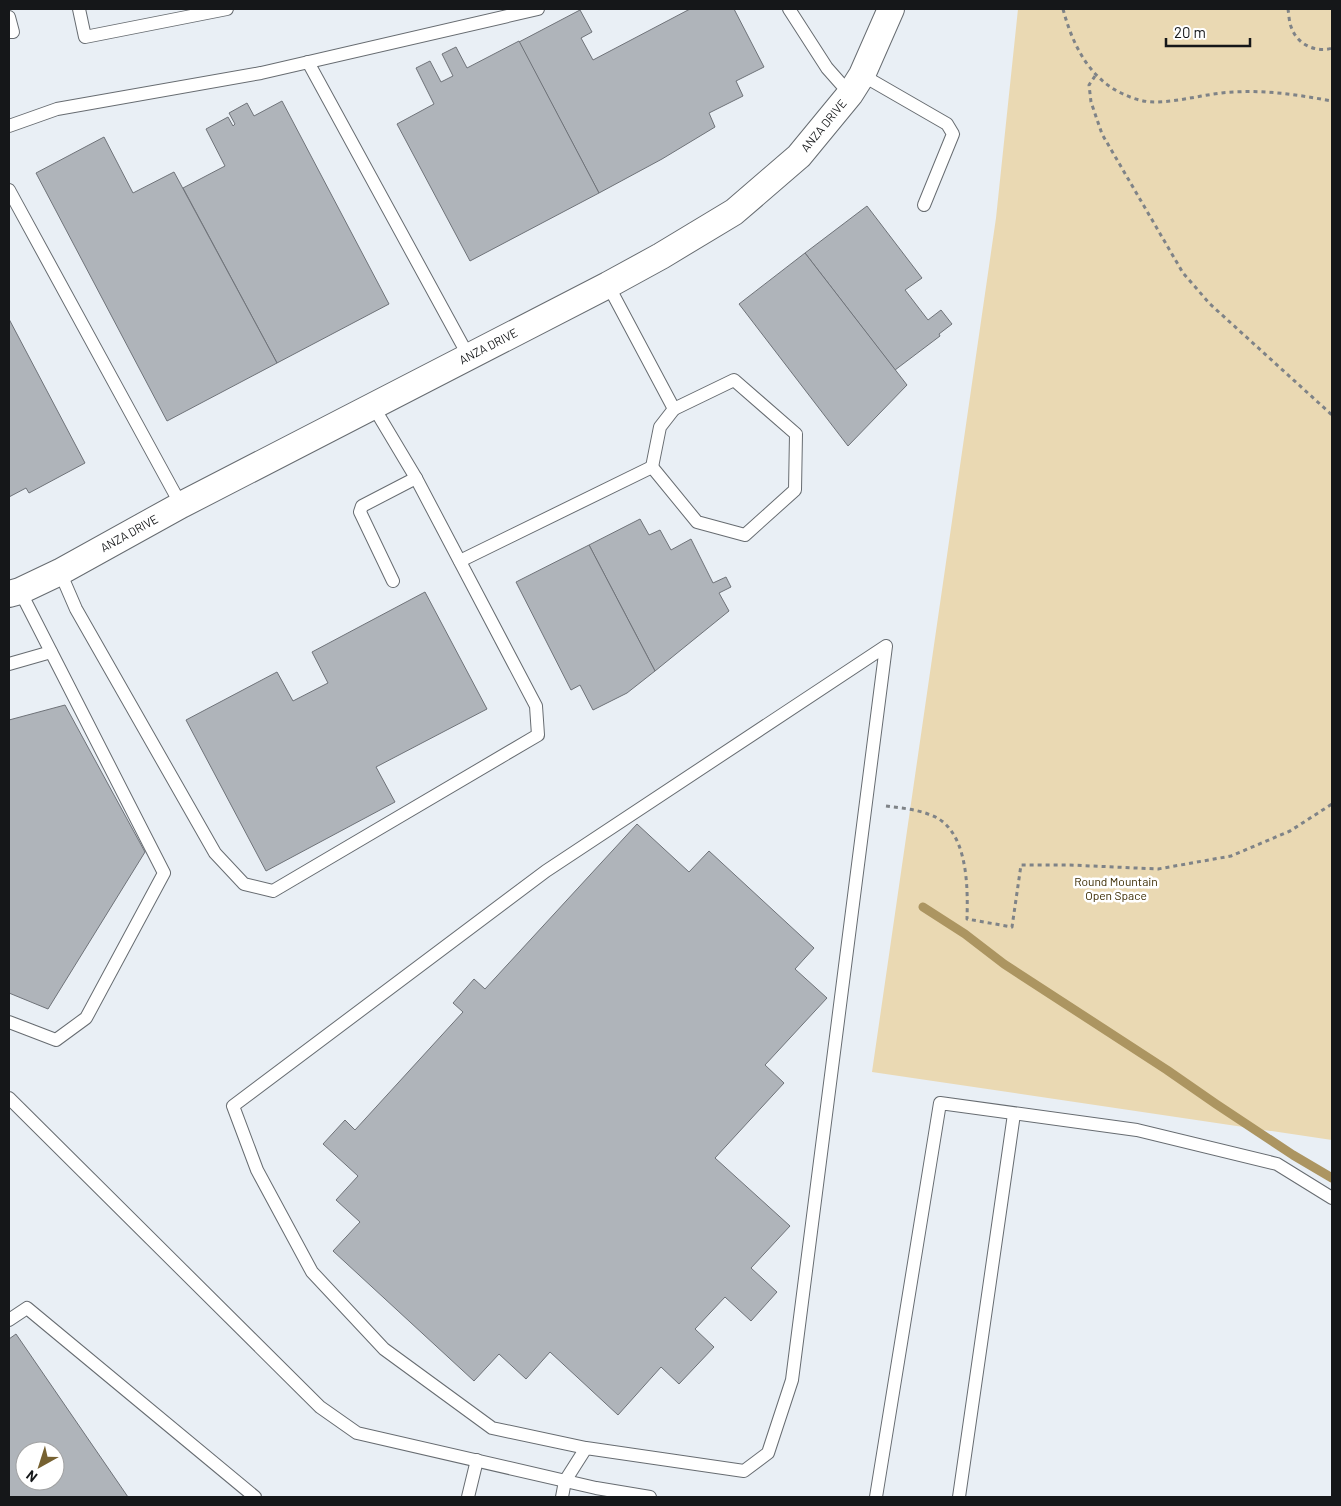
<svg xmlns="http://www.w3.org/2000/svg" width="1341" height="1506" viewBox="0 0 1341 1506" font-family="Barlow,sans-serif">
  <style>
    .green { fill: #ead9b3 }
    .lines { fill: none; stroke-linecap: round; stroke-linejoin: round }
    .stream { stroke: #ac9561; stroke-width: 9 }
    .building { fill: #afb4ba; stroke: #6f7379; fill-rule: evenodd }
    .service-casing { stroke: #676c71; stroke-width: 14 }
    .minor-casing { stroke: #676c71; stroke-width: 28 }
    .path { stroke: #7f8387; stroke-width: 3; stroke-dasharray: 4 4; stroke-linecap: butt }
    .service { stroke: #fff; stroke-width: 12 }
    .minor { stroke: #fff; stroke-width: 26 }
    .labels { text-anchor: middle; stroke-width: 5; stroke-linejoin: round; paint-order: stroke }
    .street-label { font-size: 12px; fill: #151719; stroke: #fff }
    .park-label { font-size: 12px; fill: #3a2a00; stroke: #fff }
  </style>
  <rect width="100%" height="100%" fill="#e9eff5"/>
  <!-- green -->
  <path class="green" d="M1018,9H1332V1140L872,1072L996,218Z"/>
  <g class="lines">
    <!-- stream -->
    <path class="stream" d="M923,907L965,934L1004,964L1167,1070L1216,1104L1293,1155L1332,1178"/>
  </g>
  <!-- building -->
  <g class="building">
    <path d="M690,9H734L764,67L736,81L743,96L709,113L715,127L662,159L599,193L519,42L580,10L592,32L581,38L593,60Z"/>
    <path d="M519,41L599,193L470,261L397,124L434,104L416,68L430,61L441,82L453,76L442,54L456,47L467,68Z"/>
    <path d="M282,101L389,304L277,363L183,188L225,166L206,129L228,117L233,126L235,124L229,113L247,103L254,116Z"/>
    <path d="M104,137L133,193L174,172L277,363L167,421L36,173Z"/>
    <path d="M867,206L922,278L905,290L928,320L941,310L952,324L939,334L940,336L895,370L805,253Z"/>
    <path d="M805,253L907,385L848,446L739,304Z"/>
    <path d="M9,319L85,463L29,493L26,488L9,497Z"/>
    <path d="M640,519L649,535L660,530L671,550L691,539L713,583L726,577L731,587L719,593L729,611L655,671L589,545Z"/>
    <path d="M589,545L655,671L627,693L593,710L580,685L571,690L516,582Z"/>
    <path d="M425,592L487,709L376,767L395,802L266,871L186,720L277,672L293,701L328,683L312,652Z"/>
    <path d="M65,705L145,852L48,1009L9,993V720Z"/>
    <path d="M637,824L689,872L709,851L814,948L795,969L827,998L765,1065L784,1083L715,1158L790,1226L751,1268L777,1292L751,1321L725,1297L695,1329L714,1347L679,1384L661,1367L618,1415L550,1352L526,1379L499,1354L474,1381L333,1251L360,1222L336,1200L358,1176L323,1144L345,1120L355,1130L463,1012L453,1003L474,979L485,989Z"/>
    <path d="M16,1334L128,1497H9V1339ZM25,1451H55V1481H25Z"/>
  </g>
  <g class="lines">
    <defs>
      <g id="service">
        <path d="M79,9L85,37L227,9"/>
        <path d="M789,9L827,68L850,94"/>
        <path d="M9,17L13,32H9"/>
        <path d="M308,62L469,357"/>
        <path d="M862,75L947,124L953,134L924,205"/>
        <path d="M9,126L57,109L261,73L538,9"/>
        <path d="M9,190L181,505"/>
        <path d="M652,467L660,427L674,409"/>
        <path d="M460,561L652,467L697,522L745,535L795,490L796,434L734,380L674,409L608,285"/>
        <path d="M60,572L76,609L215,853L244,884L273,891L538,735L536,706L416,478L373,406"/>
        <path d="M393,581L360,512L362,506L416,478"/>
        <path d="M9,664L51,652"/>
        <path d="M9,1022L56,1040L86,1018L164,873L20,591"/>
        <path d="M9,1098L320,1407L357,1433L596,1488L650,1497"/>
        <path d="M9,1320L27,1308L255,1497"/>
        <path d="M468,1497L477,1460"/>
        <path d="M562,1497L565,1481L586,1448L744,1471L768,1453L792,1380L886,646L546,871L233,1106L257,1170L312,1272L384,1349L492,1428L586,1448"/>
        <path d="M876,1497L940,1103L1137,1130L1277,1164L1332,1198"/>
        <path d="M959,1497L1014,1114"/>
      </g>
      <g id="minor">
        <path id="s1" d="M9,594L20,591L60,572L181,505L608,285L661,256L734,212L799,156L850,94L862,75L891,9"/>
      </g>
    </defs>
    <!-- service casing -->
    <use href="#service" class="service-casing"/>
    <!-- minor casing -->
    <use href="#minor" class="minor-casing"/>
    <!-- path -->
    <g class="path">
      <path d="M1063,9C1072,43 1088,77 1121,93C1131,98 1143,102 1154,102C1181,102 1207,93 1234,92C1267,90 1299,95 1332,101"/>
      <path d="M1288,9C1289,15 1289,23 1292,29C1298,45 1317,53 1332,48"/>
      <path d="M1095,76L1089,85L1091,102L1102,134L1183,273L1210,304L1332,415"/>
      <path d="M886,806C900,808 915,809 928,814C968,826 968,885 967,919L1012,927L1021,865H1070L1158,869L1231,856L1290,831L1332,804"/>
    </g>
    <!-- service -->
    <use href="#service" class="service"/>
    <!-- minor -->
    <use href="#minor" class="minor"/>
  </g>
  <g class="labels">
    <!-- street labels -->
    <g class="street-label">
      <text dy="4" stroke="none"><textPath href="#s1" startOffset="945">ANZA DRIVE</textPath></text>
      <text dy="4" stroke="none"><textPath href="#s1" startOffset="540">ANZA DRIVE</textPath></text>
      <text dy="4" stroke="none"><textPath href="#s1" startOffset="135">ANZA DRIVE</textPath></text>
    </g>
    <!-- park labels -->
    <g class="park-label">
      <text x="1116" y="886">Round Mountain<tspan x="1116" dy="14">Open Space</tspan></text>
    </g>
  </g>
  <!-- border -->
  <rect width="1341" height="1506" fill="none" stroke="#151719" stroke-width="20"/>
  <!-- north arrow -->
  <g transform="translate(40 1466) rotate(219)"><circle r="24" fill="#ffffff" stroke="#a1a2a3"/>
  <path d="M0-4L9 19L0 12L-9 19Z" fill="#766131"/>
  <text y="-8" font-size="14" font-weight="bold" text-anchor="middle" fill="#151719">N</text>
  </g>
  <!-- scale -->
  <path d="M1166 38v8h84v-8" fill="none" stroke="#151719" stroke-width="2.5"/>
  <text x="1174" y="38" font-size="15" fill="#151719" stroke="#ffffff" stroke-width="4" paint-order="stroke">20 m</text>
</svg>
